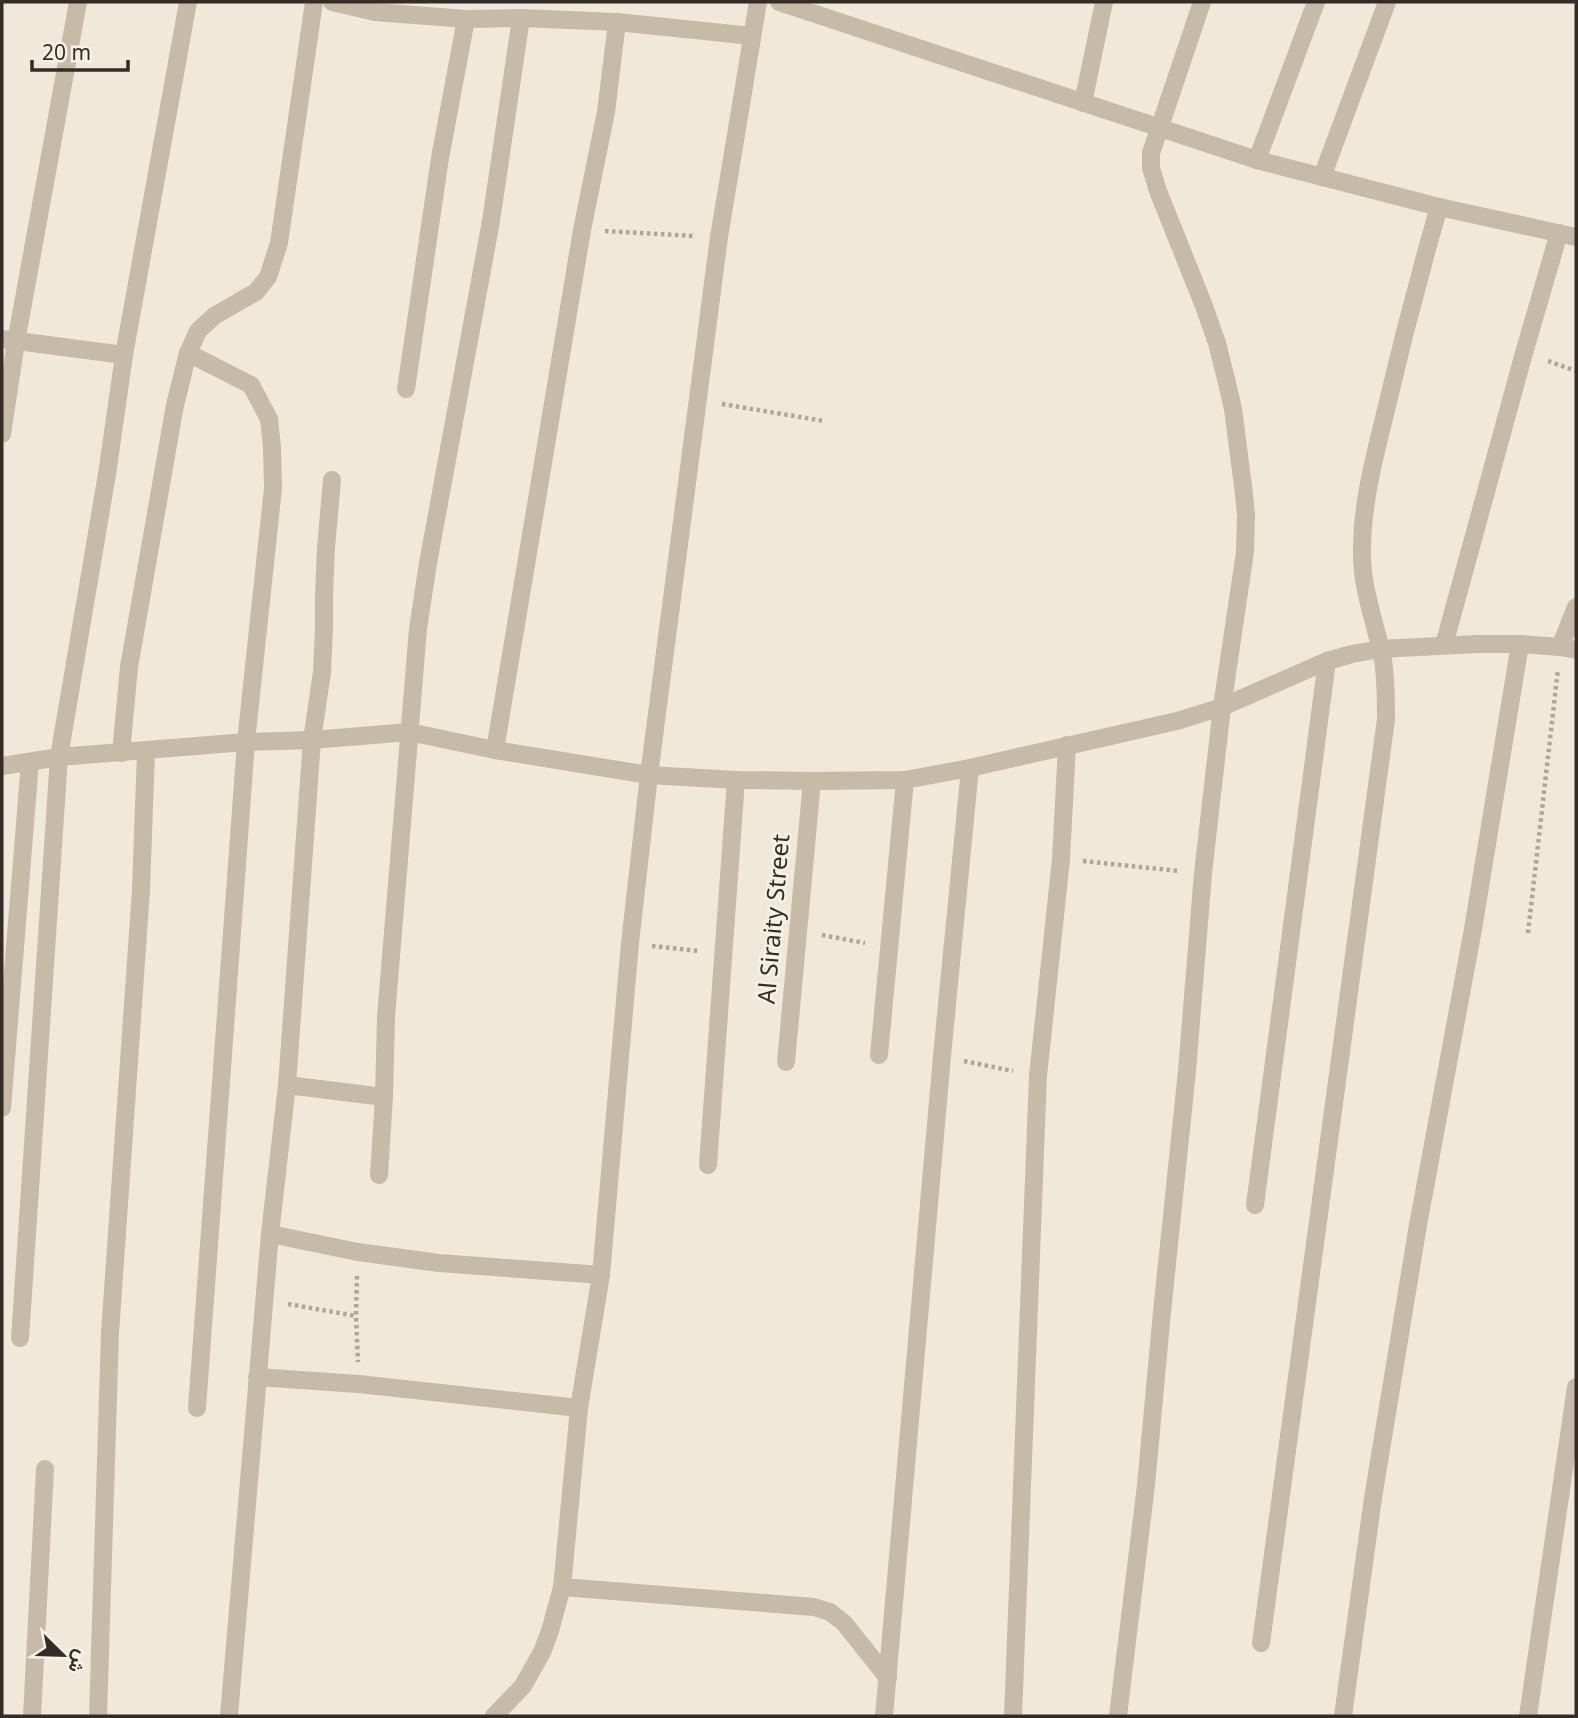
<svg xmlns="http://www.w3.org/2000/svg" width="1578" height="1718" viewBox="0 0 1578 1718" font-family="'Noto Sans',Vazirmatn,sans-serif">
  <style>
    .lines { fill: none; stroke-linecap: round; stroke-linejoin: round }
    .path { stroke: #b3a591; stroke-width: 4.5; stroke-dasharray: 3.5 3.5; stroke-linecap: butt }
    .minor { stroke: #c7baa7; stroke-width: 18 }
    .labels { text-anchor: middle; stroke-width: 5; stroke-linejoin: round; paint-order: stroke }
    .street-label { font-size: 24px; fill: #342d27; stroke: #f8f2e6 }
  </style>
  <rect width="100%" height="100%" fill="#f0e9da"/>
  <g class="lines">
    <!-- path -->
    <g class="path">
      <path d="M605,231L694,236"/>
      <path d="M1548,361L1576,371"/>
      <path d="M722,404L824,421"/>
      <path d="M1083,861L1179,871"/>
      <path d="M1528,933L1558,669"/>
      <path d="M822,935L865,943"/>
      <path d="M652,946L699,951"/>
      <path d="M964,1061L1013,1071"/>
      <path d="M357,1276L356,1316L358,1362"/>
      <path d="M288,1304L356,1316"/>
    </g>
    <!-- minor -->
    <g class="minor">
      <path d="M332,2L375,12L466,19L521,18L617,22L752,36"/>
      <path d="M779,2L1257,160L1439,207L1576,237"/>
      <path d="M1083,103L1104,2"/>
      <path d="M1257,160L1316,2"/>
      <path d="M1322,177L1387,2"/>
      <path d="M2,339L124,355"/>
      <path d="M188,353L251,385L269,419L272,447L273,488L246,742L197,1408"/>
      <path d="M406,389L440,158L466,19"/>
      <path d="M2,434L16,342L78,2"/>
      <path d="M1444,645L1524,353L1559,233"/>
      <path d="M1560,647L1576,607"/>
      <path d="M495,750L582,230L606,112L617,22"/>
      <path d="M121,753L129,667L175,405L188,353L198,331L214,316L256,292L268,277L279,243L314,2"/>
      <path d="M2,766L59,757L246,742L312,740L409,732L495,750L649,775L736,780L812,781L905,780L970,768L1177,721L1222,707L1327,661L1352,654L1380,649L1478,644H1520L1560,647L1576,650"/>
      <path d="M879,1055L905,780"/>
      <path d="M786,1062L812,781"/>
      <path d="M287,1085L384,1097"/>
      <path d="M2,1108L30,762"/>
      <path d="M708,1165L736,780"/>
      <path d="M379,1175L384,1097L386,1017L418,629L428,563L491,221L521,18"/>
      <path d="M1255,1205L1327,661"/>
      <path d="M270,1234L358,1252L439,1263L601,1275"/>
      <path d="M20,1338L59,757L107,474L124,355L188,2"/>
      <path d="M257,1377L359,1384L579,1408"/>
      <path d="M562,1587L814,1607L830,1612L844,1623L888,1678"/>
      <path d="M1261,1643L1386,719C1386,699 1386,680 1383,660C1376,624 1361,588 1362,550C1362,504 1374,459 1385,414C1401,345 1419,276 1439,207"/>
      <path d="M32,1716L45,1469"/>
      <path d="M98,1716L110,1333L141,890L146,751"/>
      <path d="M229,1716L270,1234L287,1085L312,740L322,672L324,628V595L326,548L332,480"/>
      <path d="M494,1716L523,1686L542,1652L550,1631L562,1587L579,1408L601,1275L630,943L649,775L719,237L758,2"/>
      <path d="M884,1716L942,1056L970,768"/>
      <path d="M1013,1716L1038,1076L1061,859L1067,745"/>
      <path d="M1118,1716L1146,1485L1162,1312L1187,1071L1203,873L1222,707L1245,552L1246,515L1244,494L1233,409L1227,383L1217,343L1204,306L1158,191L1151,168V153L1202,2"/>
      <path d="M1343,1716L1373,1498L1418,1225L1473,929L1520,644"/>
      <path d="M1528,1716L1576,1387"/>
    </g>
  </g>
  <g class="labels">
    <!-- street labels -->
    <g class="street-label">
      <text transform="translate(774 919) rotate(-85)" y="8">Al Siraity Street</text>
    </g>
  </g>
  <!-- border -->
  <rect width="1578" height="1718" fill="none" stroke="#342d27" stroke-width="7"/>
  <!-- north arrow -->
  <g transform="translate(63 1655) rotate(113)" stroke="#f8f2e6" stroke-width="5" paint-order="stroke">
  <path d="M0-5L12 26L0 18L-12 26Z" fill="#342d27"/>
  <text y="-10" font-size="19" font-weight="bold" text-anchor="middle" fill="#342d27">ش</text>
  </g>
  <!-- scale -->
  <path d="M32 60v10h96v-10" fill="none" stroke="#342d27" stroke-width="3.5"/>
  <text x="42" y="60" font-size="21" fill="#342d27" stroke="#f8f2e6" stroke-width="5" paint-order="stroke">20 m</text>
</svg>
